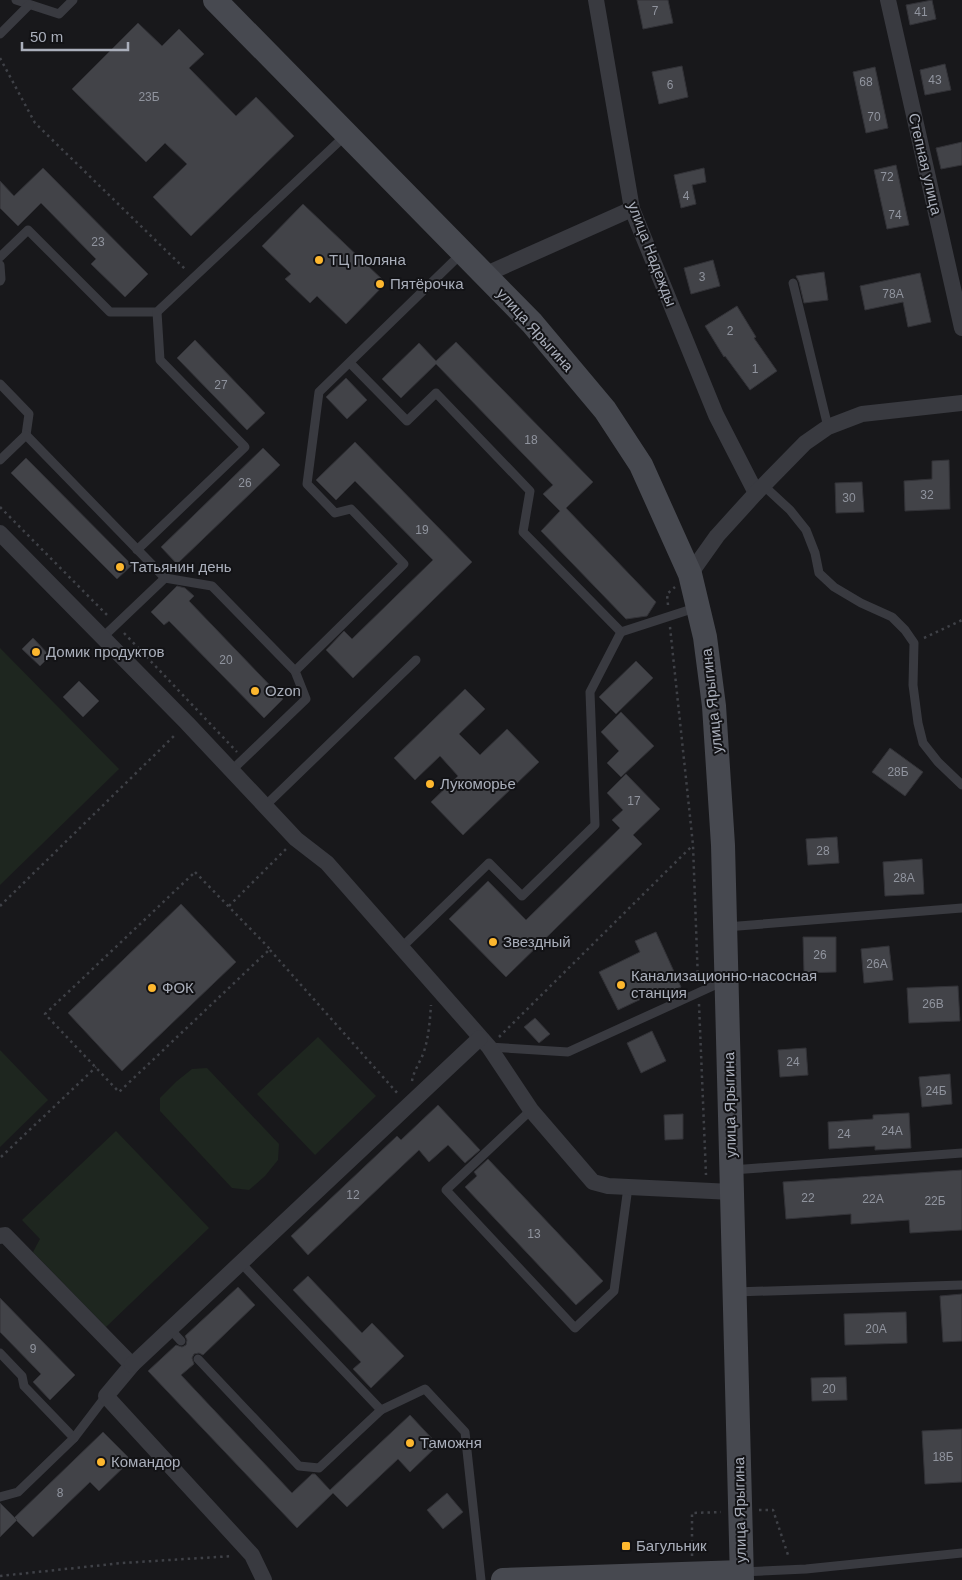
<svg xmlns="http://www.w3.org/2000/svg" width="962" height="1580" viewBox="0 0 962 1580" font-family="Helvetica,sans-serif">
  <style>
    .green { fill: #1e261f }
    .building { fill: #424348; stroke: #323237 }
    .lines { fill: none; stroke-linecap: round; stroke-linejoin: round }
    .path { stroke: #3f4147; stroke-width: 2.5; stroke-dasharray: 2.5 4; stroke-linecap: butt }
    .lane { stroke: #393a40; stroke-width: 9 }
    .street { stroke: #393a40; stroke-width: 16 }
    .secondary { stroke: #474950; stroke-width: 24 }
    .poi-dot { fill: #fdb72e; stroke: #131316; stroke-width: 2 }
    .labels { text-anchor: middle; stroke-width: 4; stroke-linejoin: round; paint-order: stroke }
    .number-label { font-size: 12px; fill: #90949e }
    .street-label { font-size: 15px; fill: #aaafbb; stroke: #131316 }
    .poi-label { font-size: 15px; fill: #aaafbb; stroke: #131316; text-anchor: start }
  </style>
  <rect width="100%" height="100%" fill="#18181b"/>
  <!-- green -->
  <g class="green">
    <path d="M0,648L119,769L0,885Z"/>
    <path d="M318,1037L376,1096L315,1155L257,1094Z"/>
    <path d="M0,1050L48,1100L0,1147Z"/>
    <path d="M207,1068L279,1144L278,1160L265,1176L249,1190L232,1188L160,1111V1098L177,1081L192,1069Z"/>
    <path d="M116,1131L209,1228L106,1327L33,1252L40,1239L22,1220Z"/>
  </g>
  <!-- building -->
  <g class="building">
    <path d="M637,0H668L673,23L643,29Z"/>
    <path d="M932,0L936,19L910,25L906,5Z"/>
    <path d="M138,23L162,46L179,29L204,54L189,68L236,116L256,97L294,136L191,236L153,197L187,164L165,143L146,162L72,89Z"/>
    <path d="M945,64L951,90L925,95L920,70Z"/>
    <path d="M682,66L688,97L659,104L652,72Z"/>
    <path d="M875,67L888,128L866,133L853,72Z"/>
    <path d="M962,142V165L941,169L936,148Z"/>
    <path d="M896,165L909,225L887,229L874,170Z"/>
    <path d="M43,168L148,274L125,297L91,264L96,259L41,203L18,226L0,208V181L14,196Z"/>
    <path d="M704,168L706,182L692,185L696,204L681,208L674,175Z"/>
    <path d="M303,204L386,283L346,324L317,296L310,303L285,279L291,274L262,246Z"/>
    <path d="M713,260L720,286L691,294L684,268Z"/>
    <path d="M824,272L828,300L804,303L799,282L796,276Z"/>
    <path d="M920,273L931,322L908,327L903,302L865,310L860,286Z"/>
    <path d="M737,306L756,337L754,338L777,371L750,390L725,356L724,357L705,326Z"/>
    <path d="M195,340L265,413L247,430L177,358Z"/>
    <path d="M456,342L593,482L566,508L656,602L647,616L626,619L541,531L560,511L543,494L553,485L436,364L401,398L382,379L419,343L436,361Z"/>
    <path d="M346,378L367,400L347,419L326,397Z"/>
    <path d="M355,442L472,562L353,678L326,650L344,631L352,639L433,560L355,481L336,500L316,480Z"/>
    <path d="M263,448L280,465L177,564L161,547Z"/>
    <path d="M26,458L132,565L117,579L11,473Z"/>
    <path d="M949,460L950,509L905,511L904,481L932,479V461Z"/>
    <path d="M862,482L864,512L836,513L835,483Z"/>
    <path d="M177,586L185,588L194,596L189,601L283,699L264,718L169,621L164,625L151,612Z"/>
    <path d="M33,638L50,656L40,666L22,649Z"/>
    <path d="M636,661L653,678L616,714L599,697Z"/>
    <path d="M79,681L99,701L83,717L63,697Z"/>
    <path d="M465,689L485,709L459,734L480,755L507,729L539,762L463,835L431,802L458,776L440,756L415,780L394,758Z"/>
    <path d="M621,712L654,746L621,777L607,763L619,751L601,732Z"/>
    <path d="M890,748L923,772L905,796L872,772Z"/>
    <path d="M626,774L660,809L633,835L642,844L506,977L449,919L488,881L526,920L620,828L612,820L623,810L607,793Z"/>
    <path d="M837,837L839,863L808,865L806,839Z"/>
    <path d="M922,859L924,894L885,896L883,862Z"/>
    <path d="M181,904L236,962L122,1071L68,1013Z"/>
    <path d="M656,932L681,987L660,996L658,991L618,1010L599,972L640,952L635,941Z"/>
    <path d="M803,937H836V972L804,973Z"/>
    <path d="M889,946L893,980L864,983L861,949Z"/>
    <path d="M958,986L960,1021L909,1023L907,988Z"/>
    <path d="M535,1018L550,1034L539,1043L524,1027Z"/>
    <path d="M652,1031L666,1061L641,1073L627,1043Z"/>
    <path d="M806,1048L808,1075L780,1077L778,1050Z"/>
    <path d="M950,1074L952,1104L922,1107L919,1077Z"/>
    <path d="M438,1105L480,1150L465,1163L448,1145L429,1162L419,1150L308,1255L291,1236L397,1136L401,1140Z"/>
    <path d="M909,1113L911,1148L875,1150V1146L829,1149L828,1122L873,1119V1115Z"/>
    <path d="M683,1114V1139L665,1140L664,1115Z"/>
    <path d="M488,1159L603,1281L576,1305L465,1187L477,1176L474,1172Z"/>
    <path d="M962,1170V1230L910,1233L909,1220L851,1224V1214L786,1219L783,1182Z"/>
    <path d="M308,1276L362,1333L372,1323L404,1356L371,1388L353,1369L361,1362L293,1290Z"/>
    <path d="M238,1287L255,1305L203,1355L199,1353L194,1354L192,1358L194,1364L181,1375L292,1493L312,1474H315L330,1490L410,1415L438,1445L410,1472L398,1459L347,1507L333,1493L297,1528L148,1371L176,1345L182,1347L186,1345L187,1340L185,1336Z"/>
    <path d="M962,1294V1341L943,1342L940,1296Z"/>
    <path d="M0,1298L75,1375L50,1400L33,1382L41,1374L0,1332Z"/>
    <path d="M906,1312L907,1343L845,1345L844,1314Z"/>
    <path d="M846,1377L847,1400L812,1401L811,1378Z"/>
    <path d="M962,1429V1482L925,1484L922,1431Z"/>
    <path d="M103,1432L131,1460L99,1491L90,1482L33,1537L14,1518Z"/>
    <path d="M447,1493L463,1512L443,1529L427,1510Z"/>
    <path d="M0,1503L17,1520L0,1537Z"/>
  </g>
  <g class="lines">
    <!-- path -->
    <g class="path">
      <path d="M0,58L35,123L186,270"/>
      <path d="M0,507L108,616"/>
      <path d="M668,605L667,594L675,587"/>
      <path d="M670,627L693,845L698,981"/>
      <path d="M124,633L237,752"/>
      <path d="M924,638L962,620"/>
      <path d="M195,872L270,949L119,1092L45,1014Z"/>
      <path d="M0,906L176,734"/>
      <path d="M229,906L286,849"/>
      <path d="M270,950L399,1095"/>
      <path d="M699,1004L706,1175"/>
      <path d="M499,1037L692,846"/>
      <path d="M412,1081C414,1069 422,1060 425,1048C429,1034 430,1019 431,1005"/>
      <path d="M1,1157L96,1067"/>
      <path d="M759,1510H773L789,1558"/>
      <path d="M692,1556V1513L721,1512"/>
      <path d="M0,1576L122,1563L233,1556"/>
    </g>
    <!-- lane -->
    <g class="lane">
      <path d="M16,0L59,14L73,0"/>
      <path d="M0,34L29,5"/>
      <path d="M0,257L28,230L110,312H157L347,134"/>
      <path d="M0,265L1,279L0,281"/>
      <path d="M793,283L828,427"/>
      <path d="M350,363L407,421L436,393L530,491L523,532L621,632L698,607"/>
      <path d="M0,384L29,414L26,435"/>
      <path d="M0,460L26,435L165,578L212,586L295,671L306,699L231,771"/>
      <path d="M763,485L790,510L806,530L815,553L819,573L834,587L861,603L892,617L905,630L914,643L913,685L918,723L923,743L938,762L962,785"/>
      <path d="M137,550L245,447L160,360L157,312"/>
      <path d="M103,637L165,578"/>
      <path d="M295,671L404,564L351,509L335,513L307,484L319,392L462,253"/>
      <path d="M265,806L416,660"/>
      <path d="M726,927L962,908"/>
      <path d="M401,948L489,863L522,896L595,825L590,692L621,632"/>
      <path d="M489,1047L568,1052L724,981"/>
      <path d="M531,1110L446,1190L575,1328L614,1291L628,1187"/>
      <path d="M732,1170L962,1153"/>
      <path d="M241,1263L381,1410L425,1389L465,1432L481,1580"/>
      <path d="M735,1292L962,1285"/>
      <path d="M170,1329L181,1341"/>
      <path d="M0,1353L22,1376L24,1386L74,1438"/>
      <path d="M198,1359L299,1466L319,1468L381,1410"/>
      <path d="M0,1497L18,1492L74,1438L106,1396"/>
      <path d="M742,1572L806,1569L962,1553"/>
    </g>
    <!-- street -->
    <g class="street">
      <path d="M596,0L632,209L716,415L756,493"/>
      <path d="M888,0L962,328"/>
      <path d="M484,275L632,209"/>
      <path d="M0,533L187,723L296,839L327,863L489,1047L531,1110L593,1182L608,1186L732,1192"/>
      <path d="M690,574L717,536L756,493L805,443L828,427L862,414L962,403"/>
      <path d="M0,1236L5,1235L132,1365L106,1396L252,1555L264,1580"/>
      <path d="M132,1365L480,1038"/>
    </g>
    <!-- secondary -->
    <g class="secondary">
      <path d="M215,0L532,323L605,410L641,465L690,574L705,637L714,706L723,845L742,1580"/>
      <path d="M503,1580L742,1572"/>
    </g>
  </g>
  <!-- markers -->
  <g class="poi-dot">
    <circle cx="319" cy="260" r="5"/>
    <circle cx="380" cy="284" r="5"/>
    <circle cx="120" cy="567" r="5"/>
    <circle cx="36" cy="652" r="5"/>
    <circle cx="255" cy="691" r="5"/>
    <circle cx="430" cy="784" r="5"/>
    <circle cx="493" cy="942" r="5"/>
    <circle cx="621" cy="985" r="5"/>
    <circle cx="152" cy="988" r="5"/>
    <circle cx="410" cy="1443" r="5"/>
    <circle cx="101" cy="1462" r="5"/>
    <rect x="621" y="1541" width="10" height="10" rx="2.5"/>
  </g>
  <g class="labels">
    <!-- number labels -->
    <g class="number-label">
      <text x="655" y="15">7</text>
      <text x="921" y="16">41</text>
      <text x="935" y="84">43</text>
      <text x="866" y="86">68</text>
      <text x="670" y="89">6</text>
      <text x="149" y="101">23Б</text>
      <text x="874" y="121">70</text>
      <text x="887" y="181">72</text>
      <text x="686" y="200">4</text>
      <text x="895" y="219">74</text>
      <text x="98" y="246">23</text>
      <text x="702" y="281">3</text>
      <text x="893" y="298">78А</text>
      <text x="730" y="335">2</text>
      <text x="755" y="373">1</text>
      <text x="221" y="389">27</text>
      <text x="531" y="444">18</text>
      <text x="245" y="487">26</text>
      <text x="927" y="499">32</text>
      <text x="849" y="502">30</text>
      <text x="422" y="534">19</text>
      <text x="226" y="664">20</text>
      <text x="898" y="776">28Б</text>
      <text x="634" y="805">17</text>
      <text x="823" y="855">28</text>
      <text x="904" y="882">28А</text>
      <text x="820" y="959">26</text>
      <text x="877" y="968">26А</text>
      <text x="933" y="1008">26В</text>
      <text x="793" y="1066">24</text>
      <text x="936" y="1095">24Б</text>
      <text x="892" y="1135">24А</text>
      <text x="844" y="1138">24</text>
      <text x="353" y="1199">12</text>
      <text x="808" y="1202">22</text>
      <text x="873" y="1203">22А</text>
      <text x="935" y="1205">22Б</text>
      <text x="534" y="1238">13</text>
      <text x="876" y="1333">20А</text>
      <text x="33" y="1353">9</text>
      <text x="829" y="1393">20</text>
      <text x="943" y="1461">18Б</text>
      <text x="60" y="1497">8</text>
    </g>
    <!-- street labels -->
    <g class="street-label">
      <text transform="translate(925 164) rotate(77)" y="5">Степная улица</text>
      <text transform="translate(652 254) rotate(69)" y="5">улица Надежды</text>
      <text transform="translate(535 330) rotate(48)" y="5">улица Ярыгина</text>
      <text transform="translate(712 701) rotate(-96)" y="5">улица Ярыгина</text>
      <text transform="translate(730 1105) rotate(-91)" y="5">улица Ярыгина</text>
      <text transform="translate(740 1510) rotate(-91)" y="5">улица Ярыгина</text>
    </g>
    <!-- poi labels -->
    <g class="poi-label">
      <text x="329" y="265">ТЦ Поляна</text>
      <text x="390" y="289">Пятёрочка</text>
      <text x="130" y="572">Татьянин день</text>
      <text x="46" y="657">Домик продуктов</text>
      <text x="265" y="696">Ozon</text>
      <text x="440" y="789">Лукоморье</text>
      <text x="503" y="947">Звездный</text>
      <text x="631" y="981">Канализационно-насосная<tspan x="631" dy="17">станция</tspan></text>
      <text x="162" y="993">ФОК</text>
      <text x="420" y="1448">Таможня</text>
      <text x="111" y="1467">Командор</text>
      <text x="636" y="1551">Багульник</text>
    </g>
  </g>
  <!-- scale -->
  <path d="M22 42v8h106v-8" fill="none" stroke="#aaafbb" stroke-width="2.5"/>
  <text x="30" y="42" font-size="15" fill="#aaafbb" stroke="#131316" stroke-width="4" paint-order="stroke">50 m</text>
</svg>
